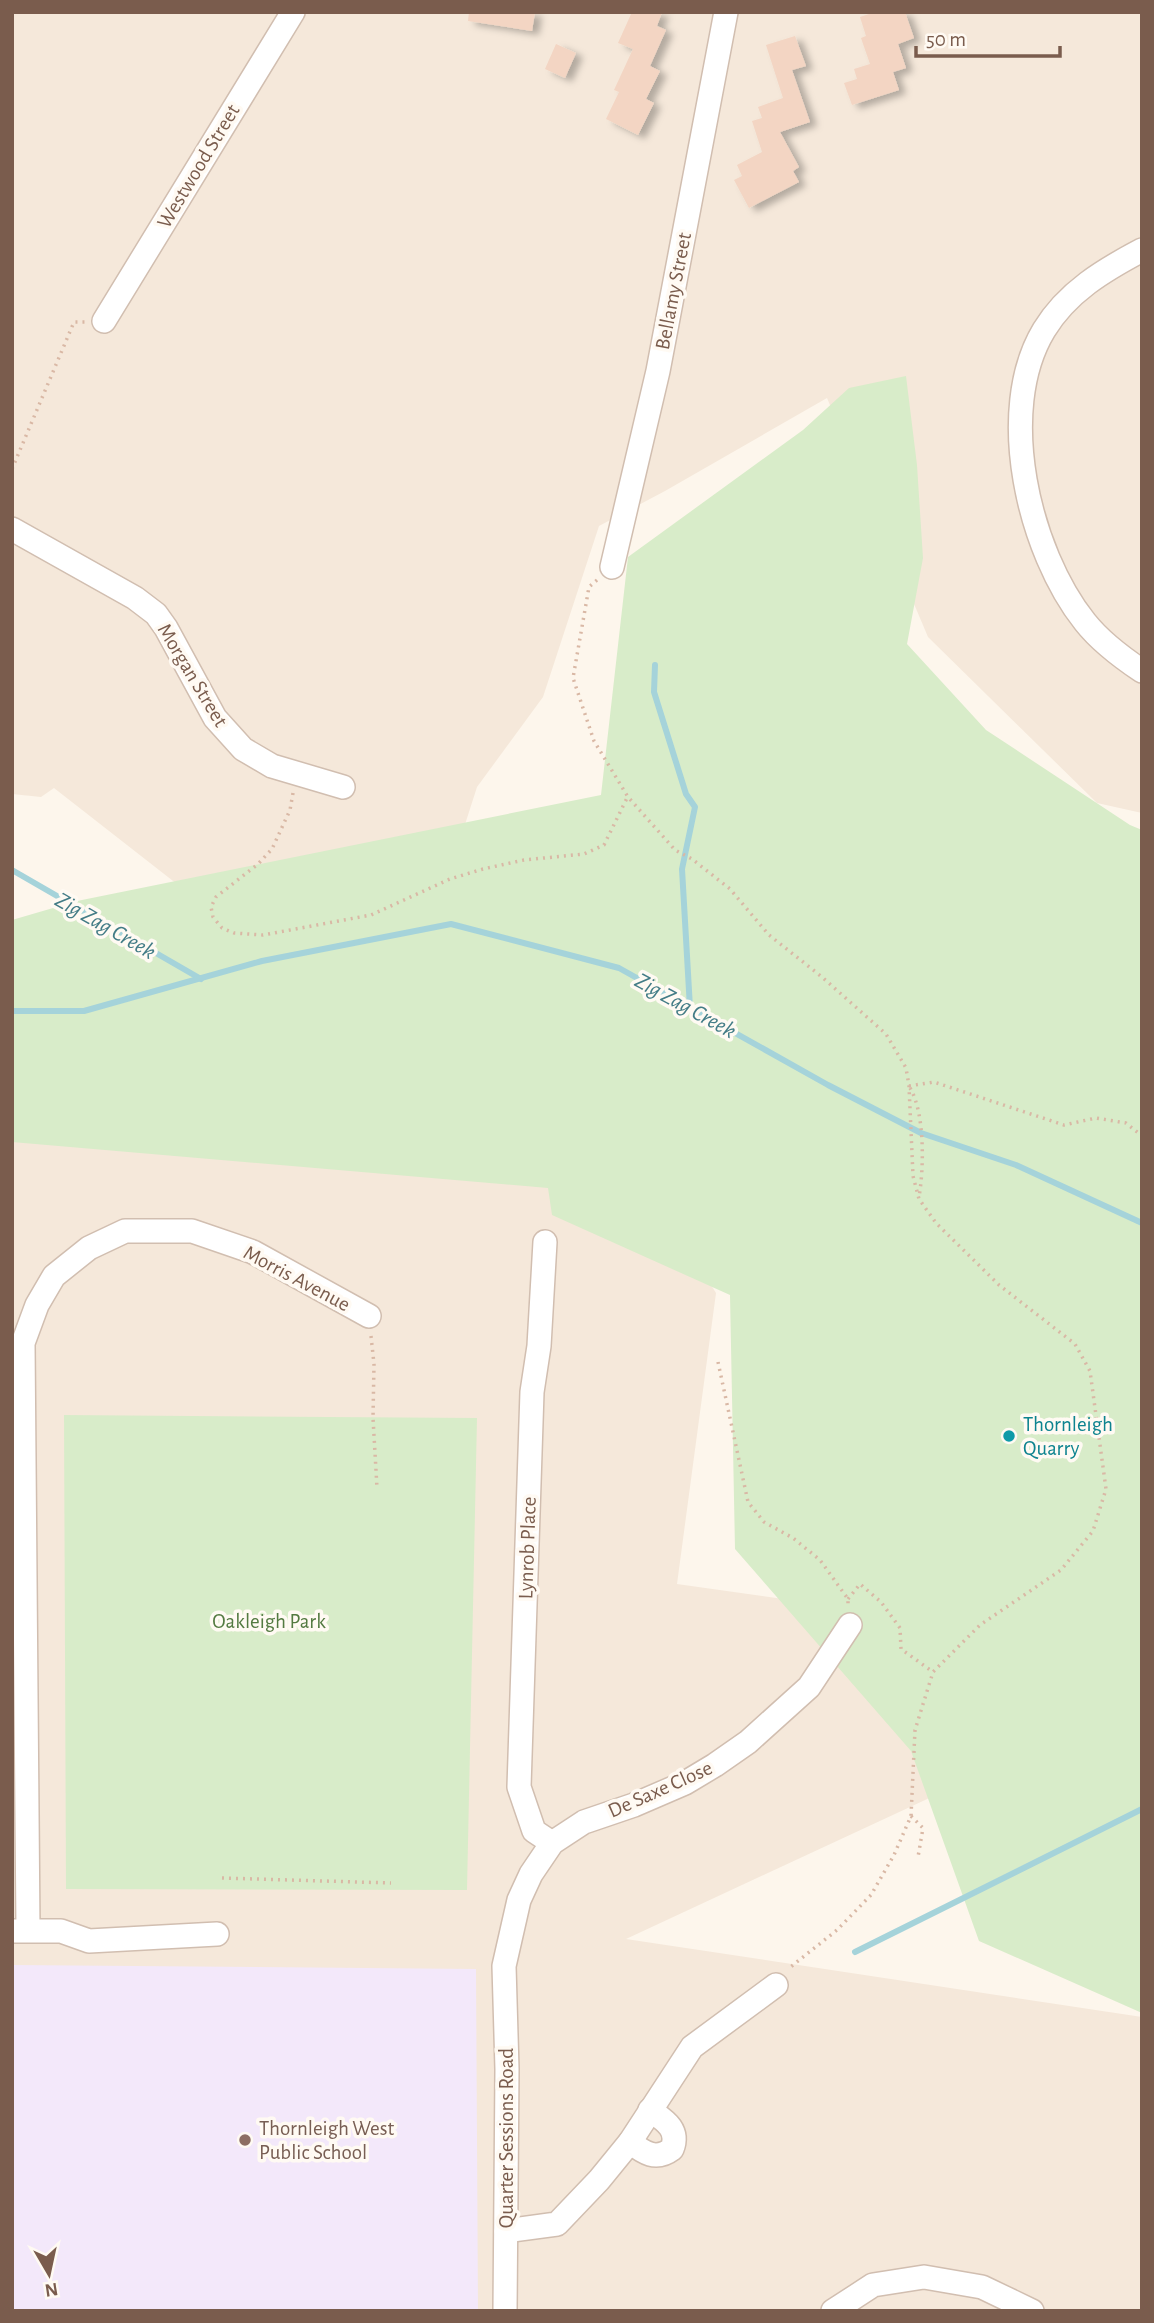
<svg xmlns="http://www.w3.org/2000/svg" width="1154" height="2323" viewBox="0 0 1154 2323" font-family="'Alegreya Sans',sans-serif">
  <style>
    .residential { fill: #f5e8da }
    .education { fill: #f3e8fa }
    .green { fill: #d8ecc9 }
    .lines { fill: none; stroke-linecap: round; stroke-linejoin: round }
    .stream { stroke: #a5d3da; stroke-width: 6 }
    .building { fill: #f3d5c3; filter: url(#shadow) }
    .minor-casing { stroke: #d1beb0; stroke-width: 26 }
    .path { stroke: #d9b8a5; stroke-width: 3.5; stroke-dasharray: 2 5; stroke-linecap: butt }
    .minor { stroke: #fff; stroke-width: 23 }
    .culture-dot { fill: #0f9aa8; stroke: #fffaf3; stroke-width: 2.5 }
    .education-dot { fill: #8d6e63; stroke: #fffaf3; stroke-width: 2.5 }
    .labels { text-anchor: middle; stroke-width: 7; stroke-linejoin: round; paint-order: stroke }
    .street-label { font-size: 21px; fill: #7a5c4d; stroke: #fffaf3 }
    .culture-label { font-size: 21px; fill: #0d838f; stroke: #fffaf3; text-anchor: start }
    .park-label { font-size: 21px; fill: #537a41; stroke: #fffaf3 }
    .education-label { font-size: 21px; fill: #785e54; stroke: #fffaf3; text-anchor: start }
    .water-label { font-size: 23px; font-style: italic; fill: #437c86; stroke: #fffaf3 }
  </style>
  <defs>
    <filter id="shadow"><feDropShadow dx="7" dy="4" stdDeviation="3.5" flood-color="#0004"/></filter>
  </defs>
  <rect width="100%" height="100%" fill="#fdf6ec"/>
  <!-- residential -->
  <g class="residential">
    <path d="M12,12H1142V813L1097,803L928,637L827,398L665,491L599,526L543,697L477,787L460,840L255,945L54,788L41,797L12,794Z"/>
    <path d="M12,1009L611,1124L716,1293L677,1584L855,1609L938,1794L626,1939L1142,2017V2311H12Z"/>
  </g>
  <!-- education -->
  <path class="education" d="M12,1965L476,1969L478,2311H12Z"/>
  <!-- green -->
  <g class="green">
    <path d="M906,376L917,465L923,558L907,644L986,730L1130,825L1142,830V2013L979,1941L911,1751L735,1549L730,1295L552,1215L548,1188L12,1142V920L77,901L601,795L628,557L803,430L849,388Z"/>
    <path d="M64,1415L477,1418L467,1890L66,1889Z"/>
  </g>
  <g class="lines">
    <!-- stream -->
    <g class="stream">
      <path d="M655,665L654,692L686,794L695,807L682,869L690,1008"/>
      <path d="M12,870L201,979"/>
      <path d="M12,1011H84L262,961L451,924L619,968L828,1085L921,1133L1016,1165L1142,1223"/>
      <path d="M855,1952L1142,1809"/>
    </g>
  </g>
  <!-- building -->
  <g class="building">
    <path d="M469,12H535L532,31L468,21Z"/>
    <path d="M632,12H662L657,26L666,30L650,66L660,71L646,99L654,103L638,135L606,119L619,92L614,90L633,49L618,43Z"/>
    <path d="M875,12H905L914,38L898,44L906,68L893,72L899,90L852,105L844,83L857,79L854,69L870,64L861,38L866,36L860,17Z"/>
    <path d="M795,36L806,66L792,70L810,122L780,132L799,167L793,171L799,182L749,208L734,180L742,176L737,165L762,152L752,121L762,118L758,107L783,98L766,45Z"/>
    <path d="M556,44L576,53L565,78L545,69Z"/>
  </g>
  <g class="lines">
    <defs>
      <g id="minor">
        <path d="M1142,250C1104,270 1067,292 1044,330C995,411 1029,552 1085,622C1100,641 1121,657 1142,671"/>
        <path d="M104,321L293,12"/>
        <path d="M12,529L135,598L156,614L166,628L215,718L243,749L272,766L343,787"/>
        <path d="M612,567L658,371L726,12"/>
        <path d="M545,1242L539,1346L532,1392L519,1787L534,1831L552,1843"/>
        <path d="M28,1930L23,1343L37,1305L54,1276L89,1248L125,1231H192L253,1252L369,1316"/>
        <path d="M12,1931H61L89,1941L217,1934"/>
        <path d="M630,2142C644,2153 656,2161 672,2149C680,2129 664,2120 650,2110"/>
        <path d="M506,2231L557,2224L599,2180L630,2142L692,2047L776,1985"/>
        <path d="M505,2311L507,2069L504,1966L519,1900L531,1874L552,1843L584,1822L634,1805L685,1783L715,1765L748,1742L809,1687L850,1625"/>
        <path d="M833,2311L873,2285L924,2277L982,2287L1032,2311"/>
      </g>
    </defs>
    <!-- minor casing -->
    <use href="#minor" class="minor-casing"/>
    <!-- path -->
    <g class="path">
      <path d="M12,469L74,322H85"/>
      <path d="M597,580L589,587L573,678L594,741L628,797L675,850L692,859L730,889L769,935L822,977L886,1034L906,1068L909,1086L913,1176L919,1199L936,1223L999,1285L1075,1344L1090,1371L1106,1489L1093,1531L1061,1570L980,1625L933,1672L915,1730L911,1816L894,1855L871,1895L837,1930L788,1969"/>
      <path d="M293,793L290,810L272,849L258,864L216,897L211,907L213,917L222,928L234,933L263,935L371,915L450,879L483,869L524,860L584,854L604,845L627,798"/>
      <path d="M909,1086L934,1082L1064,1125L1096,1118L1126,1123L1142,1136"/>
      <path d="M910,1088C925,1113 924,1168 919,1197"/>
      <path d="M371,1336L374,1364L373,1418L377,1488"/>
      <path d="M718,1362L748,1502L764,1522L793,1538L820,1560L848,1599V1607"/>
      <path d="M848,1599L860,1584L881,1602L900,1628L901,1649L933,1672"/>
      <path d="M911,1816L923,1828L918,1857"/>
      <path d="M222,1878L391,1883"/>
    </g>
    <!-- minor -->
    <use href="#minor" class="minor"/>
  </g>
  <!-- markers -->
  <circle class="culture-dot" cx="1009" cy="1436" r="7"/>
  <circle class="education-dot" cx="245" cy="2140" r="7"/>
  <g class="labels">
    <!-- street labels -->
    <g class="street-label">
      <text transform="translate(198 166) rotate(-59)" y="7">Westwood Street</text>
      <text transform="translate(673 291) rotate(-79)" y="7">Bellamy Street</text>
      <text transform="translate(193 675) rotate(59)" y="7">Morgan Street</text>
      <text transform="translate(297 1278) rotate(28)" y="7">Morris Avenue</text>
      <text transform="translate(527 1548) rotate(-88)" y="7">Lynrob Place</text>
      <text transform="translate(660 1789) rotate(-24)" y="7">De Saxe Close</text>
      <text transform="translate(506 2138) rotate(-90)" y="7">Quarter Sessions Road</text>
    </g>
    <!-- culture labels -->
    <g class="culture-label">
      <text x="1023" y="1431">Thornleigh<tspan x="1023" dy="24">Quarry</tspan></text>
    </g>
    <!-- park labels -->
    <g class="park-label">
      <text x="269" y="1628">Oakleigh Park</text>
    </g>
    <!-- education labels -->
    <g class="education-label">
      <text x="259" y="2135">Thornleigh West<tspan x="259" dy="24">Public School</tspan></text>
    </g>
    <!-- water labels -->
    <g class="water-label">
      <text transform="translate(106 925) rotate(30)" y="8">Zig Zag Creek</text>
      <text transform="translate(686 1005) rotate(29)" y="8">Zig Zag Creek</text>
    </g>
  </g>
  <!-- border -->
  <rect width="1154" height="2323" fill="none" stroke="#7a5c4d" stroke-width="28"/>
  <!-- north arrow -->
  <g transform="translate(49 2274) rotate(171)" stroke="#fffaf3" stroke-width="5" paint-order="stroke">
  <path d="M0-5L12 26L0 18L-12 26Z" fill="#7a5c4d"/>
  <text y="-10" font-size="19" font-weight="bold" text-anchor="middle" fill="#7a5c4d">N</text>
  </g>
  <!-- scale -->
  <path d="M916 46v10h144v-10" fill="none" stroke="#7a5c4d" stroke-width="3.5"/>
  <text x="926" y="46" font-size="21" fill="#7a5c4d" stroke="#fffaf3" stroke-width="5" paint-order="stroke">50 m</text>
</svg>
